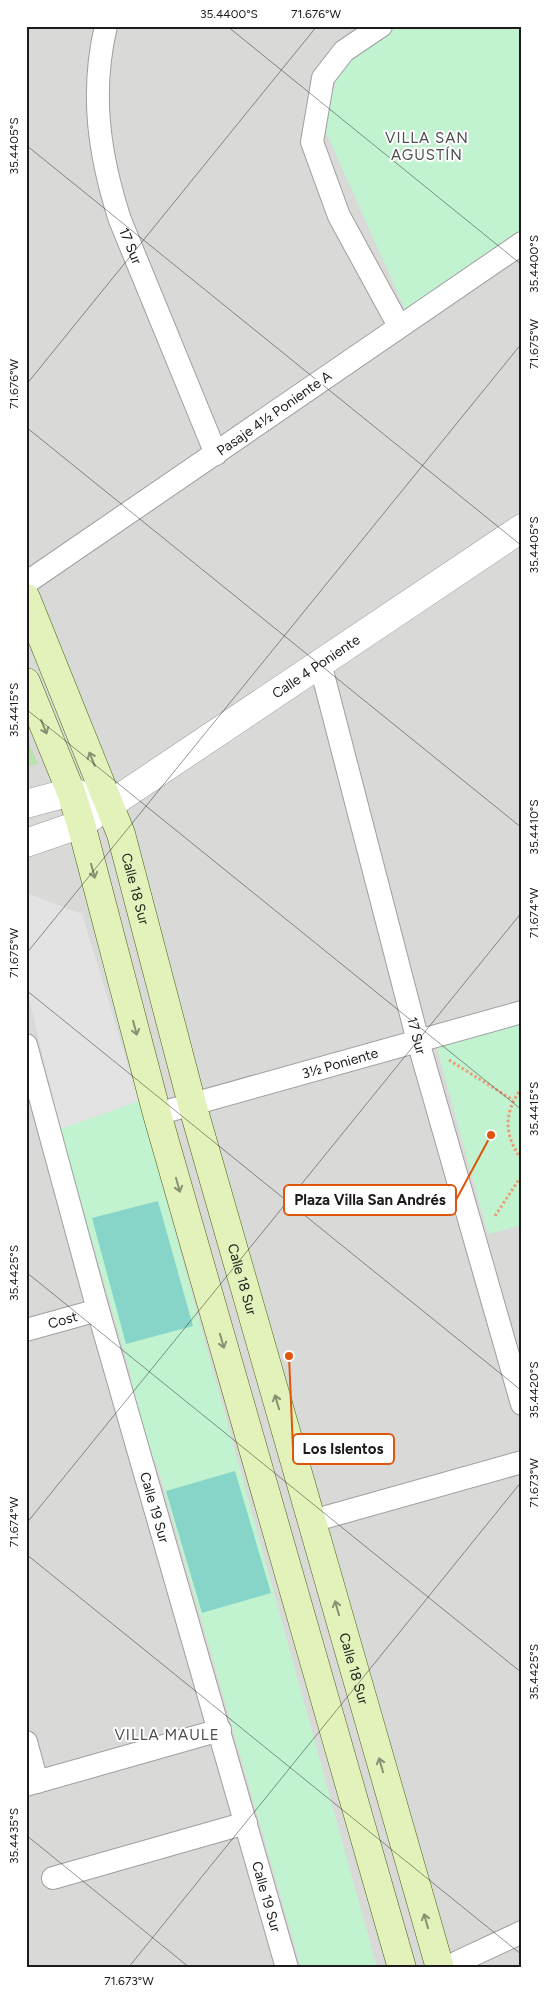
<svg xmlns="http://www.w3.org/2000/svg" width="548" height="1994" viewBox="0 0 548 1994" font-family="Figtree,sans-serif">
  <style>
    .residential { fill: #d9d9d8 }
    .grass { fill: #bae2ac }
    .park { fill: #c2f3d1 }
    .pitch { fill: #87d4c8 }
    .parking { fill: #e3e3e3 }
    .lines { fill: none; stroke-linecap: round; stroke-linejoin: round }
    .minor-casing { stroke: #9f9f9f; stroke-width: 24 }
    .tertiary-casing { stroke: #9f9f9f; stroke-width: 29 }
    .secondary-casing { stroke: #48650f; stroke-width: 29 }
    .path { stroke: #eb9c74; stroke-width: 3; stroke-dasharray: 2.5 2.5; stroke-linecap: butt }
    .minor { stroke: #fff; stroke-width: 22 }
    .tertiary { stroke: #fff; stroke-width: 28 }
    .secondary { stroke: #e2f2ba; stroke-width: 28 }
    .oneway { stroke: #889172 }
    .ticks { fill: none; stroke: #1b1b1b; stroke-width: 1; stroke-opacity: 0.45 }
    .labels { text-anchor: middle; stroke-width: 4; stroke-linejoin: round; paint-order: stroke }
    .street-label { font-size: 14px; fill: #1b1b1b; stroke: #fff }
    .neighbourhood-label { font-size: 15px; letter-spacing: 1px; fill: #4e4e4e; stroke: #fff }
    .leader { fill: none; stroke: #de560d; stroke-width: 2 }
    .callout-dot { fill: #de560d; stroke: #fff; stroke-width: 2 }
    .callout { fill: #fff; stroke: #de560d; stroke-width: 2 }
    .callout-label { font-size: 15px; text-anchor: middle; font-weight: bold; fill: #1b1b1b }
    .neatline { fill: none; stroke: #1b1b1b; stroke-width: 2 }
    .ticks-label { font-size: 12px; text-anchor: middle; fill: #1b1b1b }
  </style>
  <rect width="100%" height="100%" fill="#ecebe2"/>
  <!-- residential -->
  <rect class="residential" x="26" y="26" width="496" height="1942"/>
  <!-- grass -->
  <path class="grass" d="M26,736L38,764L26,767Z"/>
  <!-- park -->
  <g class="park">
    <path d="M395,26H522V235L407,314L322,123L342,65Z"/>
    <path d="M522,1021V1225L488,1234L436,1045Z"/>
    <path d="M139,1101L377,1968H301L157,1465L140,1435L129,1382L131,1376L60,1129Z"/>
  </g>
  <!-- pitch -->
  <g class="pitch">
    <path d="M158,1201L193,1326L126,1344L92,1218Z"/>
    <path d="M235,1471L271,1593L202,1613L166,1491Z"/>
  </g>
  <!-- parking -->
  <path class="parking" d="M26,893L82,914L139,1101L60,1129L26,985Z"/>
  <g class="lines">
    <defs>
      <g id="minor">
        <path id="s1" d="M106,26C90,93 99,155 120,220L216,454"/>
        <path d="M381,26L344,51L323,78L312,142L339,216L399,326"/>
        <path d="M26,583L522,243"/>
        <path id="s2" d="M320,663L418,1041L522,1404"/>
        <path id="s3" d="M26,1045L98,1310L287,1968"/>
        <path d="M157,1114L522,1012"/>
        <path id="s4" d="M26,1330L98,1310"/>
        <path d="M312,1521L522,1462"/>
        <path d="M26,1742L37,1782"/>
        <path d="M26,1785L220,1730"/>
        <path d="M53,1878L246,1823"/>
        <path d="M445,1968L522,1932"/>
      </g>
      <g id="tertiary">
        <path d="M26,804L71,792L92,798"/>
        <path id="s5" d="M26,843L81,824L522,528"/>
      </g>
      <g id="secondary">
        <path id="s6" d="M26,598L121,834L192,1104L440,1968"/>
        <path d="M26,682L71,792L81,824L157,1114L402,1968"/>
      </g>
    </defs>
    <!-- minor casing -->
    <use href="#minor" class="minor-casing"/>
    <!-- tertiary casing -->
    <use href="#tertiary" class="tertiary-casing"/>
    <!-- secondary casing -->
    <use href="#secondary" class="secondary-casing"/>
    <!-- path -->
    <g class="path">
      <path d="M449,1060L513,1100"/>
      <path d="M522,1088C503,1112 504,1136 522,1160"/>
      <path d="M495,1216L522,1175"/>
    </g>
    <!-- minor -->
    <use href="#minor" class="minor"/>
    <!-- tertiary -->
    <use href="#tertiary" class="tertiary"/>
    <!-- secondary -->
    <use href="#secondary" class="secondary"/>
  </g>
  <!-- one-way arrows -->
  <defs><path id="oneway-shaft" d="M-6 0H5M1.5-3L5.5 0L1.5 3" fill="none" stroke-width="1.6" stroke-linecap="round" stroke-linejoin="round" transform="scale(1.25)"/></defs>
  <g class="oneway">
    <use href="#oneway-shaft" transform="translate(44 727) rotate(68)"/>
    <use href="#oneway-shaft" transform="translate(92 759) rotate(-112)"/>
    <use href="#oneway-shaft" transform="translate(93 871) rotate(75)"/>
    <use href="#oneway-shaft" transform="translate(135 1028) rotate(75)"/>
    <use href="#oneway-shaft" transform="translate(178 1185) rotate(74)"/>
    <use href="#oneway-shaft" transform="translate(222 1341) rotate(74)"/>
    <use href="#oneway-shaft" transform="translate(277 1402) rotate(-106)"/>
    <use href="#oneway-shaft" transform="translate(337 1608) rotate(-106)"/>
    <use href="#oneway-shaft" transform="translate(381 1765) rotate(-106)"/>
    <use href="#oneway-shaft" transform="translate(426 1921) rotate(-106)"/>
  </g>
  <!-- ticks -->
  <path class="ticks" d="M227,26L522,265M26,145L522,546M26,385L317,26M26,427L522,828M26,709L522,1110M26,954L522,343M26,990L522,1391M26,1272L522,1673M26,1524L522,912M26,1554L522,1955M26,1835L190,1968M128,1968L522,1481"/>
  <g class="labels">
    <!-- street labels -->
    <g class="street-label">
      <text dy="5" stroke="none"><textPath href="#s1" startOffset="225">17 Sur</textPath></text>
      <text transform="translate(274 413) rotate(-35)" y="5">Pasaje 4½ Poniente A</text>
      <text dy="5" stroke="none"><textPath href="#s5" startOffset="341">Calle 4 Poniente</textPath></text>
      <text dy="5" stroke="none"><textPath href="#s6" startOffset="311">Calle 18 Sur</textPath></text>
      <text dy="5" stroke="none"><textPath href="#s2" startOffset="385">17 Sur</textPath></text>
      <text transform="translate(340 1063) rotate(-16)" y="5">3½ Poniente</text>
      <text dy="5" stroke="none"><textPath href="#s6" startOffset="716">Calle 18 Sur</textPath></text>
      <text dy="5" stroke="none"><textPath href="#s4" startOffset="38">Cost</textPath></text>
      <text dy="5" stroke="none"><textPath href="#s3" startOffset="480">Calle 19 Sur</textPath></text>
      <text dy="5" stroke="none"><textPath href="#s6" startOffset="1121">Calle 18 Sur</textPath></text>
      <text dy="5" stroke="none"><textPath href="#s3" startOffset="885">Calle 19 Sur</textPath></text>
    </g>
    <!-- neighbourhood labels -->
    <g class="neighbourhood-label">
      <text x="427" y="143">VILLA SAN<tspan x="427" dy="17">AGUSTÍN</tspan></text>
      <text x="167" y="1740">VILLA MAULE</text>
    </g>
  </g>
  <!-- callouts -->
  <path class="leader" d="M491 1135L456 1200M289 1356L293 1449"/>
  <g class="callout-dot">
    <circle cx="491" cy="1135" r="5"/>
    <circle cx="289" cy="1356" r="5"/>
  </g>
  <g class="callout">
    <rect x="284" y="1185" width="172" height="30" rx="5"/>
    <rect x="293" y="1434" width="101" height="30" rx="5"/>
  </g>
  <g class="callout-label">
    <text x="370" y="1205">Plaza Villa San Andrés</text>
    <text x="343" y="1454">Los Islentos</text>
  </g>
  <!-- border -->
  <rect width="548" height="1994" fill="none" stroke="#ffffff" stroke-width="55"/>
  <rect x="28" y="28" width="492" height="1938" class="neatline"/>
  <g class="ticks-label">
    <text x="229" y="18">35.4400°S</text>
    <text x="316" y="18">71.676°W</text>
    <text transform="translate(14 146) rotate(-90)" y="4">35.4405°S</text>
    <text transform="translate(534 264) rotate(-90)" y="4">35.4400°S</text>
    <text transform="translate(534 344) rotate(-90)" y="4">71.675°W</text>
    <text transform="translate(14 384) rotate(-90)" y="4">71.676°W</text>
    <text transform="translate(534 545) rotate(-90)" y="4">35.4405°S</text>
    <text transform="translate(14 710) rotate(-90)" y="4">35.4415°S</text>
    <text transform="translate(534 827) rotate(-90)" y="4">35.4410°S</text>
    <text transform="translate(534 913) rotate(-90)" y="4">71.674°W</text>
    <text transform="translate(14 953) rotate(-90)" y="4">71.675°W</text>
    <text transform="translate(534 1109) rotate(-90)" y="4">35.4415°S</text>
    <text transform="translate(14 1273) rotate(-90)" y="4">35.4425°S</text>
    <text transform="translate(534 1390) rotate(-90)" y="4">35.4420°S</text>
    <text transform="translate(534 1483) rotate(-90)" y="4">71.673°W</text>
    <text transform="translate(14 1522) rotate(-90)" y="4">71.674°W</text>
    <text transform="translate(534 1672) rotate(-90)" y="4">35.4425°S</text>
    <text transform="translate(14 1836) rotate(-90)" y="4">35.4435°S</text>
    <text x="129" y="1985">71.673°W</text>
  </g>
</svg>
